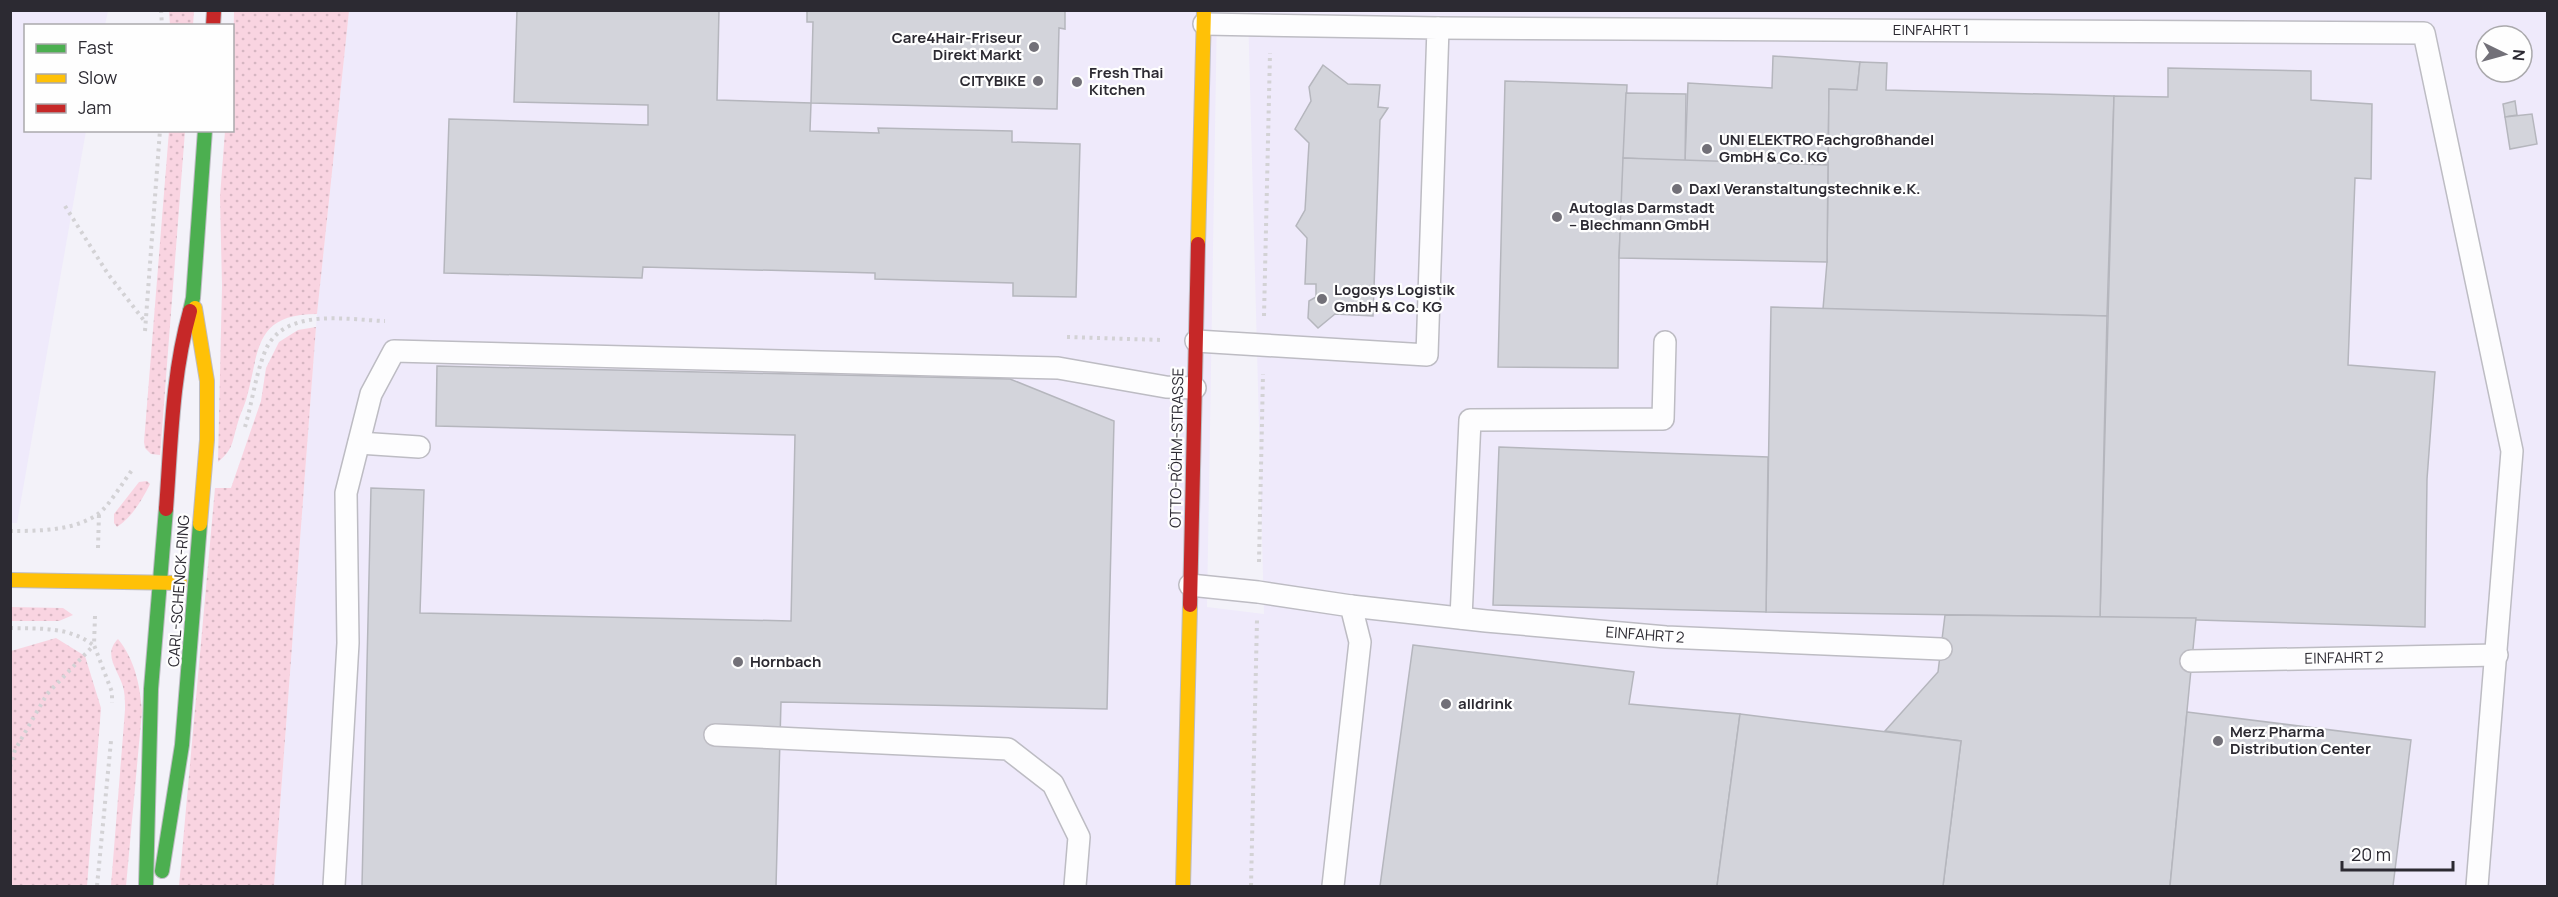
<svg xmlns="http://www.w3.org/2000/svg" width="2558" height="897" viewBox="0 0 2558 897" font-family="Manrope,sans-serif">
  <style>
    .built { fill: #efeafb; fill-rule: evenodd }
    .grass { fill: url(#grass-dots) }
    .building { fill: #d3d4db; stroke: #b5b6bd; stroke-width: 1.5 }
    .lines { fill: none; stroke-linecap: round; stroke-linejoin: round }
    .lane-casing { stroke: #bdbcc3; stroke-width: 24 }
    .fast-casing { stroke: #bdbcc3; stroke-width: 16 }
    .slow-casing { stroke: #bdbcc3; stroke-width: 16 }
    .jam-casing { stroke: #bdbcc3; stroke-width: 16 }
    .path { stroke: #d3d2d5; stroke-width: 4; stroke-dasharray: 3 4.5; stroke-linecap: butt }
    .lane { stroke: #fdfdfe; stroke-width: 21 }
    .fast { stroke: #4caf50; stroke-width: 14 }
    .slow { stroke: #ffc107; stroke-width: 14 }
    .jam { stroke: #c62828; stroke-width: 14 }
    .poi-dot { fill: #727078; stroke: #fefefe; stroke-width: 2 }
    .labels { text-anchor: middle; stroke-width: 4.5; stroke-linejoin: round; paint-order: stroke }
    .street-label { font-size: 15px; fill: #2c2a32; stroke: #fefefe }
    .poi-label { font-size: 15px; font-weight: bold; fill: #2c2a32; stroke: #fefefe; text-anchor: start }
  </style>
  <defs>
    <pattern id="grass-dots" width="8" height="8" patternUnits="userSpaceOnUse" patternTransform="scale(1.5)"><rect width="8" height="8" fill="#f9d4e1"/><path d="M2 2h.1M6 6h.1" fill="none" stroke="#d6b6c2" stroke-width="1.8" stroke-linecap="round"/></pattern>
  </defs>
  <rect width="100%" height="100%" fill="#f3f2f9"/>
  <!-- built -->
  <g class="built">
    <path d="M11,10L108,11L105,25L26,26V130L86,131L17,523H10Z"/>
    <path d="M349,11H1217L1207,607L1264,614L1248,11H2547V886H274L317,314ZM2486,36H2522V72H2486Z"/>
  </g>
  <!-- grass -->
  <g class="grass">
    <path d="M169,11H194L193,25H170Z"/>
    <path d="M234,11H349L317,314C252,314 260,353 246,400C244,407 240,414 238,422C232,441 234,449 218,462L222,286L220,197L225,131L232,130Z"/>
    <path d="M169,131H185L160,455L151,454L145,448L144,442Z"/>
    <path d="M316,327L274,886H179L215,488H231L261,401L266,368L279,342L298,330Z"/>
    <path d="M147,481L150,484C142,500 132,517 117,527L114,523V514L139,482Z"/>
    <path d="M11,607L63,608L73,615L59,621H11Z"/>
    <path d="M56,638L85,656L101,708L87,886H11V651Z"/>
    <path d="M118,639C135,660 140,685 142,711L126,886H111L125,710C125,704 125,697 124,691C121,672 101,656 118,639Z"/>
  </g>
  <!-- building -->
  <g class="building">
    <path d="M517,10H719L717,100L811,103L810,131L879,133L878,128L1012,131V142L1080,144L1076,297L1013,296V283L875,279V273L643,267L642,278L444,273L449,119L648,125V105L514,102Z"/>
    <path d="M807,10H1065V29L1059,28L1057,109L811,103L813,22H807Z"/>
    <path d="M1773,56L1860,62L1857,90L1829,89L1828,165L1685,161L1688,83L1772,88Z"/>
    <path d="M1860,62L1887,63L1886,90L2114,96L2107,316L1823,309L1827,262L1829,89L1857,90Z"/>
    <path d="M1323,65L1348,84L1380,85L1378,107L1388,108L1380,120L1373,316L1335,314L1318,328L1308,318L1309,301L1316,297V284H1305L1307,238L1296,226L1305,210L1309,143L1295,129L1311,101L1309,87Z"/>
    <path d="M2168,68L2311,71V100L2372,104L2371,179L2355,178L2348,365L2435,372L2427,479L2425,627L2100,617L2114,96L2168,97Z"/>
    <path d="M1505,81L1627,85L1619,258L1618,368L1498,367Z"/>
    <path d="M1626,93L1686,94L1685,161L1623,158Z"/>
    <path d="M2515,101L2517,115L2505,117L2503,104Z"/>
    <path d="M2532,114L2537,144L2510,149L2505,117Z"/>
    <path d="M1623,158L1828,165L1827,262L1619,258Z"/>
    <path d="M1771,307L2107,316L2100,617L1766,612Z"/>
    <path d="M437,366L1010,379L1114,421L1107,709L781,702L776,886H362L371,488L424,490L420,613L791,621L795,435L436,426Z"/>
    <path d="M1499,447L1768,457L1766,612L1493,605Z"/>
    <path d="M1945,615L2196,618L2170,886H1943L1961,741L1885,731L1938,672Z"/>
    <path d="M1413,645L1634,672L1629,704L1740,714L1717,886H1380Z"/>
    <path d="M2187,712L2411,740L2393,886H2170Z"/>
    <path d="M1740,714L1961,741L1943,886H1717Z"/>
  </g>
  <g class="lines">
    <defs>
      <g id="lane">
        <path d="M1438,28L2424,33L2512,451L2477,886"/>
        <path d="M1196,341L1427,355L1438,28L1204,24"/>
        <path d="M359,443L419,447"/>
        <path d="M1190,585L1258,592L1351,606L1360,642L1333,886"/>
        <path d="M1351,606L1486,621L1666,637L1941,649"/>
        <path d="M1461,618L1470,420L1663,419L1665,342"/>
        <path d="M2191,661L2497,655"/>
        <path d="M715,735L1008,749L1053,784L1079,837L1075,886"/>
        <path d="M334,886L348,643L346,493L371,394L394,351L1058,368L1166,387L1195,388"/>
      </g>
      <g id="fast">
        <path d="M190,311L193,298L205,130"/>
        <path d="M162,871L182,745L200,524"/>
        <path d="M146,886L151,689L166,509"/>
      </g>
      <g id="slow">
        <path d="M1198,244L1204,10"/>
        <path d="M195,308L207,381V440L200,524"/>
        <path d="M10,580L180,583"/>
        <path d="M1183,886L1190,605"/>
      </g>
      <g id="jam">
        <path d="M213,26L214,10"/>
        <path d="M166,509C171,443 172,375 190,311"/>
        <path d="M1190,605L1198,244"/>
      </g>
    </defs>
    <!-- lane casing -->
    <use href="#lane" class="lane-casing"/>
    <!-- fast casing -->
    <use href="#fast" class="fast-casing"/>
    <!-- slow casing -->
    <use href="#slow" class="slow-casing"/>
    <!-- jam casing -->
    <use href="#jam" class="jam-casing"/>
    <!-- path -->
    <g class="path">
      <path d="M161,10L162,26"/>
      <path d="M65,206L108,274L146,323"/>
      <path d="M1264,316L1270,53"/>
      <path d="M145,331L160,130"/>
      <path d="M1067,337L1162,340"/>
      <path d="M245,427C252,403 255,378 264,354C281,306 346,320 385,321"/>
      <path d="M10,531C38,531 74,531 98,514C109,506 123,482 132,470"/>
      <path d="M98,548L99,514"/>
      <path d="M1259,562L1263,374"/>
      <path d="M95,616L94,645L112,692V703"/>
      <path d="M10,628C40,629 68,626 93,645"/>
      <path d="M10,767L15,750L47,694L94,645"/>
      <path d="M97,886L111,741"/>
      <path d="M1251,886L1257,620"/>
    </g>
    <!-- lane -->
    <use href="#lane" class="lane"/>
    <!-- fast -->
    <use href="#fast" class="fast"/>
    <!-- slow -->
    <use href="#slow" class="slow"/>
    <!-- jam -->
    <use href="#jam" class="jam"/>
  </g>
  <!-- markers -->
  <g class="poi-dot">
    <circle cx="1034" cy="47" r="6"/>
    <circle cx="1038" cy="81" r="6"/>
    <circle cx="1077" cy="82" r="6"/>
    <circle cx="1707" cy="149" r="6"/>
    <circle cx="1677" cy="189" r="6"/>
    <circle cx="1557" cy="217" r="6"/>
    <circle cx="1322" cy="299" r="6"/>
    <circle cx="738" cy="662" r="6"/>
    <circle cx="1446" cy="704" r="6"/>
    <circle cx="2218" cy="741" r="6"/>
  </g>
  <g class="labels">
    <!-- street labels -->
    <g class="street-label">
      <text x="1931" y="35">EINFAHRT 1</text>
      <text transform="translate(1177 448) rotate(-89)" y="5">OTTO-RÖHM-STRASSE</text>
      <text transform="translate(179 591) rotate(-86)" y="5">CARL-SCHENCK-RING</text>
      <text transform="translate(1645 635) rotate(4)" y="5">EINFAHRT 2</text>
      <text transform="translate(2344 658) rotate(-1)" y="5">EINFAHRT 2</text>
    </g>
    <!-- poi labels -->
    <g class="poi-label">
      <text x="1022" y="43" text-anchor="end">Care4Hair-Friseur<tspan x="1022" dy="17">Direkt Markt</tspan></text>
      <text x="1089" y="78">Fresh Thai<tspan x="1089" dy="17">Kitchen</tspan></text>
      <text x="1026" y="86" text-anchor="end">CITYBIKE</text>
      <text x="1719" y="145">UNI ELEKTRO Fachgroßhandel<tspan x="1719" dy="17">GmbH &amp; Co. KG</tspan></text>
      <text x="1689" y="194">Daxl Veranstaltungstechnik e.K.</text>
      <text x="1569" y="213">Autoglas Darmstadt<tspan x="1569" dy="17">– Blechmann GmbH</tspan></text>
      <text x="1334" y="295">Logosys Logistik<tspan x="1334" dy="17">GmbH &amp; Co. KG</tspan></text>
      <text x="750" y="667">Hornbach</text>
      <text x="1458" y="709">alldrink</text>
      <text x="2230" y="737">Merz Pharma<tspan x="2230" dy="17">Distribution Center</tspan></text>
    </g>
  </g>
  <!-- border -->
  <rect width="2558" height="897" fill="none" stroke="#2c2a32" stroke-width="24"/>
  <!-- legend -->
  <rect x="24" y="24" width="210" height="108" fill="#fefefe" stroke="#aaa9ac" stroke-width="1.5"/>
  <rect x="36" y="44" width="30" height="9" fill="#4caf50" stroke="#aaa9ac" stroke-width="1.5"/>
  <text x="78" y="54" font-size="18" fill="#2c2a32">Fast</text>
  <rect x="36" y="74" width="30" height="9" fill="#ffc107" stroke="#aaa9ac" stroke-width="1.5"/>
  <text x="78" y="84" font-size="18" fill="#2c2a32">Slow</text>
  <rect x="36" y="104" width="30" height="9" fill="#c62828" stroke="#aaa9ac" stroke-width="1.5"/>
  <text x="78" y="114" font-size="18" fill="#2c2a32">Jam</text>
  <!-- north arrow -->
  <g transform="translate(2504 54) rotate(95)"><circle r="28" fill="#fefefe" stroke="#aaa9ac" stroke-width="1.5"/>
  <path d="M0-4.5L10 22L0 15L-10 22Z" fill="#727078"/>
  <text y="-9" font-size="16" font-weight="bold" text-anchor="middle" fill="#2c2a32">N</text>
  </g>
  <!-- scale -->
  <path d="M2342 861v9h111v-9" fill="none" stroke="#2c2a32" stroke-width="3"/>
  <text x="2351" y="861" font-size="18" fill="#2c2a32" stroke="#fefefe" stroke-width="4.5" paint-order="stroke">20 m</text>
</svg>
